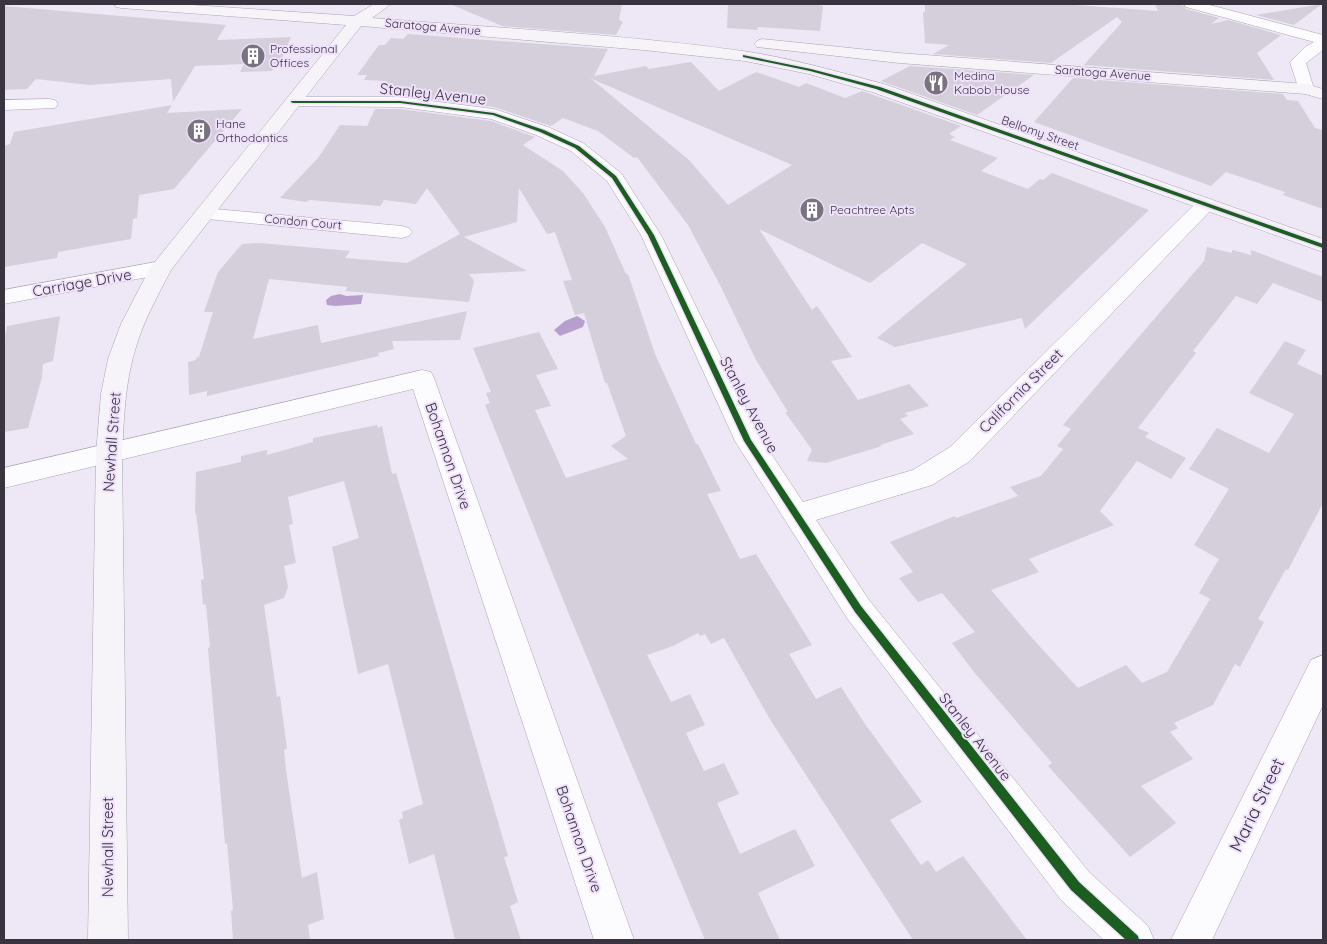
<svg xmlns="http://www.w3.org/2000/svg" width="1327" height="944" viewBox="0 0 1327 944" font-family="Quicksand,sans-serif">
  <style>
    .water { fill: #b89ecd }
    .building { fill: #d5cedb; fill-rule: evenodd }
    .lines { fill: none; stroke-linecap: round; stroke-linejoin: round }
    .minor-casing { stroke: #aaa3b0; stroke-width: 1 }
    .secondary-casing { stroke: #aaa3b0; stroke-width: 1 }
    .minor { fill: #fcfbfe; fill-rule: evenodd }
    .secondary { fill: #f6f4f8; fill-rule: evenodd }
    .cycleway-casing { stroke: #efe1fb; stroke-width: 3 }
    .cycleway { fill: #1b5e20; fill-rule: evenodd }
    .labels { text-anchor: middle; stroke-width: 4; stroke-linejoin: round; paint-order: stroke }
    .far-street-label { font-size: 12px; fill: #3a3340; stroke: #efe1fb }
    .far-poi-label { font-size: 12px; fill: #3a3340; stroke: #efe1fb; text-anchor: start }
    .street-label { font-size: 15px; fill: #3a3340; stroke: #efe1fb }
    .near-street-label { font-size: 18px; fill: #3a3340; stroke: #efe1fb }
  </style>
  <rect width="100%" height="100%" fill="#eee7f5"/>
  <!-- water -->
  <g class="water">
    <path d="M340,294L346,296L363,295L361,304L336,306L327,305L326,300L331,296Z"/>
    <path d="M577,316L585,321L583,327L560,336L554,330L565,321Z"/>
  </g>
  <!-- building -->
  <g class="building">
    <path d="M450,4H622L619,20L623,22L616,35L502,26Z"/>
    <path d="M728,4H812L823,6L820,31L758,27L757,30L727,28Z"/>
    <path d="M925,4H1061L1158,11L1155,4H1182L1186,9L1219,18L1211,24L1228,20L1281,35L1257,53L1274,80L1084,65L1122,22L1117,17L1051,63L933,54L949,45L925,43L923,12H925Z"/>
    <path d="M1322,4L1294,25L1256,15Z"/>
    <path d="M4,6L226,25L217,40L291,37L282,58L277,61L272,71L240,72L244,64L195,66L173,102L171,79L90,85L36,79L27,89L4,90Z"/>
    <path d="M408,34L608,49L594,76L646,66L649,69L691,62L719,91L756,72L799,87L806,83L845,98L862,91L961,126L949,134L955,137L950,140L998,158L981,171L1028,189L1040,179L1043,180L1052,173L1149,210L1025,329L1022,318L895,347L877,338L967,264L922,243L870,283L759,229L812,310L817,306L852,357L831,361L858,400L909,384L929,406L905,413L908,416L900,419L914,434L880,445L882,446L826,463L807,461L812,450L785,412H788L756,360L721,287L688,225L637,157L634,158L598,131L563,118L551,126L494,107L400,95H381L387,81L364,80L367,75H357L379,45H385L391,38L403,39ZM589,77L592,79L792,165L728,205L689,160Z"/>
    <path d="M910,66L1034,75L977,115L881,81Z"/>
    <path d="M1073,78L1283,94L1287,100L1298,101L1315,128L1323,130V209L1283,195L1285,192L1226,172L1211,186L1034,122Z"/>
    <path d="M172,105L167,113L242,109L174,189L139,195L137,218L133,219L131,239L58,252L57,258L4,267V146L10,144L14,132Z"/>
    <path d="M375,109H400L491,121L535,137L523,145L563,171L583,193L605,227L626,274H628L655,354L696,444H698L721,491L707,494L740,559L756,554L812,645L789,654L816,699L841,687L865,724L922,802L890,820L921,865L928,860L936,872L963,856L1027,940H913L771,721L724,638L711,644L705,634L700,636L698,633L673,646L647,655L671,702L690,694L705,725L686,733L704,771L724,763L739,794L717,803L740,854L795,829L815,866L758,893L780,940H705L568,612L485,405L490,403L486,393L491,392L473,348L539,332L558,369L536,375L551,406L535,410L566,478L628,459L611,446L626,436L607,383H605L584,313L575,315L563,281L572,280L555,232L547,234L519,188L517,222L464,237L527,271L469,274L474,281L469,302L345,291L348,287L269,279L253,339L318,325L321,343L467,311L460,340L392,341L394,349L378,353L379,356L207,396V391L189,395L188,362L196,360V358L199,357L213,312H204L218,272L242,244L260,243L350,251L345,258L407,263L460,234L427,188L416,204L384,200L380,206L310,200L306,202L280,198L318,158L340,125L367,126Z"/>
    <path d="M1207,247L1232,253V250L1251,255V250L1323,277V302L1273,283L1257,304L1236,296L1193,351L1196,353L1138,428L1149,433L1145,437L1186,458L1171,479L1137,461L1100,511L1114,525L1029,559L1039,572L991,590L1032,638L1078,688L1126,665L1142,683L1167,672L1210,599L1199,593L1219,559L1194,545L1229,489L1189,469L1217,428L1269,453L1294,414L1249,393L1285,341L1306,350L1297,364L1323,376V503L1288,570L1286,569L1258,619L1264,622L1240,667L1235,664L1213,705L1174,723L1178,728L1170,732L1193,759L1141,786L1176,823L1130,857L1048,766L1052,763L974,672L952,643L975,632L942,593L918,602L899,578L913,572L890,542L955,516L956,518L1018,496L1010,487L1041,476L1063,449L1057,446L1071,429L1063,425L1204,261Z"/>
    <path d="M60,316L53,361L43,364L42,377L28,428L4,432V343L7,326Z"/>
    <path d="M377,425L378,428L382,426L392,474L396,473L508,856L504,857L518,902L510,906L521,940H455L434,854L409,864L399,820L403,818L402,812L423,804L388,664L358,674L332,547L359,538L344,481L288,497L293,524L289,525L296,563L284,566L288,587L284,598L264,605L277,697L280,696L287,749L284,750L286,770L302,878L317,872L324,919L308,925L310,940H233L231,911L233,910L227,843L225,844L208,648L210,647L206,604L203,605L201,580L204,579L196,513L195,514L196,472L241,462V456L267,450V455L313,442V438Z"/>
  </g>
  <g class="lines">
    <defs>
      <g id="minor">
        <path d="M1184,4H1206L1323,35V50L1306,63L1314,89L1312,93H1300L1290,62L1305,47L1314,42L1186,7Z"/>
        <path d="M293,97H400L494,109L548,127L583,143L621,173L661,235L760,437L803,502L913,470L950,447L1199,200L1206,198L1213,200L1216,204L1213,208L970,461L932,485L816,520L869,600L1089,872L1148,926L1154,940H1104L1061,900L847,618L735,441L641,235L607,181L571,151L536,135L491,119L400,107L287,106L284,102L287,98Z"/>
        <path d="M49,99L55,100L58,104L55,108L4,110V100Z"/>
        <path d="M204,208L402,226L409,228L412,232L409,236L402,238L197,218L194,214L197,210Z"/>
        <path d="M161,261L169,263L172,268L169,273L4,304V290Z"/>
        <path d="M422,370L431,372L434,378L634,940H594L413,389L4,488V468Z"/>
        <path d="M1323,655V705L1212,940H1171L1311,660Z"/>
      </g>
      <g id="secondary">
        <path d="M114,4H177L354,16L374,4H391L372,18C496,28 620,34 743,51C791,58 838,72 884,84L1323,239V252L872,92L809,74L745,61L643,50L361,26L171,270C158,295 144,320 136,347C125,381 124,418 122,454L128,940H88L96,454L101,394L108,359L121,324L150,268L346,25L121,8L116,7Z"/>
        <path d="M762,39L899,53L1306,84L1323,89V99L1305,94L899,63L757,47L754,44L757,41Z"/>
      </g>
    </defs>
    <!-- minor casing -->
    <use href="#minor" class="minor-casing"/>
    <!-- secondary casing -->
    <use href="#secondary" class="secondary-casing"/>
    <!-- minor -->
    <use href="#minor" class="minor"/>
    <!-- secondary -->
    <use href="#secondary" class="secondary"/>
    <defs>
      <g id="cycleway">
        <path d="M743,55L811,69L880,87L1323,244V248L876,89L810,71L743,57Z"/>
        <path d="M291,101H400L494,113L544,130L579,146L616,176L654,235L751,440L861,606L1079,882L1138,936L1139,940H1126L1071,890L855,612L744,441L648,235L612,178L575,148L540,132L493,115L400,103H293L291,102Z"/>
      </g>
    </defs>
    <!-- cycleway casing -->
    <use href="#cycleway" class="cycleway-casing"/>
    <!-- cycleway -->
    <use href="#cycleway" class="cycleway"/>
  </g>
  <!-- icons -->
  <defs>
    <symbol id="building-disc" viewBox="-11 -11 22 22"><circle r="9.5" fill="#79727f" stroke="#efe1fb"/><path d="M-4-6H4V6H1V3H-1V6H-4ZM-2.5-4.3h1.7v1.8h-1.7ZM.8-4.3h1.7v1.8H.8ZM-2.5-1h1.7V.8h-1.7ZM.8-1h1.7V.8H.8Z" fill="#fff"/></symbol>
    <symbol id="restaurant-disc" viewBox="-11 -11 22 22"><circle r="9.5" fill="#79727f" stroke="#efe1fb"/><path d="M-5-6h1v4h1v-4h1v4h1v-4h1v5L-1.5 .5V6h-2V.5L-5-1ZM5-6V6H3V1.5H1.5Q1.5-4 5-6Z" fill="#fff"/></symbol>
  </defs>
  <g fill-rule="evenodd">
    <use href="#building-disc" x="239" y="42" width="28" height="28"/>
    <use href="#restaurant-disc" x="922" y="69" width="28" height="28"/>
    <use href="#building-disc" x="185" y="117" width="28" height="28"/>
    <use href="#building-disc" x="798" y="196" width="28" height="28"/>
  </g>
  <g class="labels">
    <!-- far-street labels -->
    <g class="far-street-label">
      <text transform="translate(433 27) rotate(5)" y="4">Saratoga Avenue</text>
      <text transform="translate(1103 73) rotate(4)" y="4">Saratoga Avenue</text>
      <text transform="translate(1040 133) rotate(19)" y="4">Bellomy Street</text>
      <text transform="translate(303 222) rotate(5)" y="4">Condon Court</text>
    </g>
    <!-- far-poi labels -->
    <g class="far-poi-label">
      <text x="270" y="53">Professional<tspan x="270" dy="14">Offices</tspan></text>
      <text x="954" y="80">Medina<tspan x="954" dy="14">Kabob House</tspan></text>
      <text x="216" y="128">Hane<tspan x="216" dy="14">Orthodontics</tspan></text>
      <text x="830" y="214">Peachtree Apts</text>
    </g>
    <!-- street labels -->
    <g class="street-label">
      <text transform="translate(433 94) rotate(6)" y="5">Stanley Avenue</text>
      <text transform="translate(82 283) rotate(-10)" y="5">Carriage Drive</text>
      <text transform="translate(1021 391) rotate(-45)" y="5">California Street</text>
      <text transform="translate(749 405) rotate(62)" y="5">Stanley Avenue</text>
      <text transform="translate(112 442) rotate(-86)" y="5">Newhall Street</text>
      <text transform="translate(448 456) rotate(71)" y="5">Bohannon Drive</text>
      <text transform="translate(975 737) rotate(52)" y="5">Stanley Avenue</text>
      <text transform="translate(579 839) rotate(71)" y="5">Bohannon Drive</text>
      <text transform="translate(108 847) rotate(-90)" y="5">Newhall Street</text>
    </g>
    <!-- near-street labels -->
    <g class="near-street-label">
      <text transform="translate(1257 805) rotate(-64)" y="6">Maria Street</text>
    </g>
  </g>
  <!-- border -->
  <rect width="1327" height="944" fill="none" stroke="#3a3340" stroke-width="10"/>
</svg>
